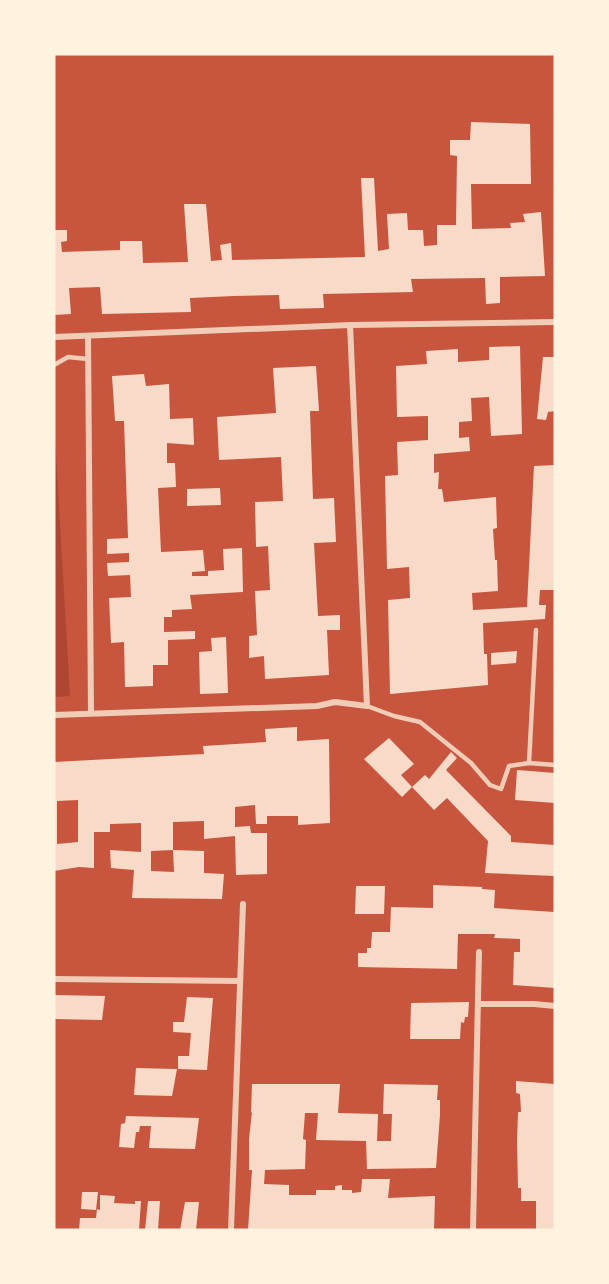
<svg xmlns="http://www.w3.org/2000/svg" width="609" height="1284" viewBox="0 0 609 1284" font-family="'Sofia Sans Condensed',sans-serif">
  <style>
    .green { fill: #ae4732 }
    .building { fill: #f7dbc8; fill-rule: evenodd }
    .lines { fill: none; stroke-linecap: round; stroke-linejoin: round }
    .service { stroke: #f1ccb7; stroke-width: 4.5 }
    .minor { stroke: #f1ccb7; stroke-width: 6 }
  </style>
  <rect width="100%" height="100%" fill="#c8553d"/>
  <!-- green -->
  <path class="green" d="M54,420L70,696L54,697Z"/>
  <!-- building -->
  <g class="building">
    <path d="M471,122L530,124L531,184H471L472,229L511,228L510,223L525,222L523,214L541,212L545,276L500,277V303L486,304L485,278L411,279L413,292L323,294L324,308L280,309L279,295L234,296L190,298L191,312L102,314L100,287L69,288L71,314L54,315V230H67V241L61,242L62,252L120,250V241H142L143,263L188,262L184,204H206L211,261L222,260L220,245L231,243L232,260L365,257L361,178H374L378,251L389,249L387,214L407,213L408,230H423L424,246L437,245V225H456L457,156L450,155V140H470Z"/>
    <path d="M520,346L522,434L491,436L489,397L471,398L472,421L459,422V438L469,437L470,451L434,454V473L439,472L438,489H442L444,502L496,497L497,528L493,529L495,560H497L498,591L472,593L473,610L527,607L534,466L555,465V590H540L539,605H546L545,619L483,623L484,654H487L488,685L390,694L388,600L410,598L409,567L387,569L385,476L398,475L397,442L428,440V416L397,417L396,366L427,364L426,351L458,349V362L489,360V347Z"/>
    <path d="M543,357H555V411L548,412L546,420L537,419Z"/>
    <path d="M316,366L319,411H310L313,499L334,498L336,542L314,543L318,616L340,615V630H327L329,675L265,679L264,656L249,658V636L257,635L255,591L270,590L268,546L256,547L255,502L283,501L281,457L219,460L217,417L276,413L273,368Z"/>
    <path d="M144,374L146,386L169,384L170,419L193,418L194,445L167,443V463H175L176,487L158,488L161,552L203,550L205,571L192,572V576H208V571L224,570L223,549L242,548L243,592L190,595L192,609L172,610V617H164V632L195,631V639L168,640V665H153V686L125,687L124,642L111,643L109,598L131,597L130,575L108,576L107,563L129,562V553L107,554V539L128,538L124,421H115L112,376Z"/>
    <path d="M220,488L221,505L187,506V489Z"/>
    <path d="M226,637L228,693L200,694L199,652L212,651L211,638Z"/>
    <path d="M517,651L516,663L491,665V653Z"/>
    <path d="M297,727V741L329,739L330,823L298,825V816H267V824H256L255,805L235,807V827L250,826L251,833H267V874L236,875L235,836L204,839V821L173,822V850L151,851V871L174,872L173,850L204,851V873L224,874L222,899L132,898L134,870L111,868L110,850L141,852V823L110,824V832H94V868L79,867L54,871V762L204,754L203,746L266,742L265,729ZM78,800V842L57,844V801Z"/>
    <path d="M389,738L414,764L401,775L412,787L425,775L429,779L451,752L457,758L446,770L511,836V842L555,845V876L485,873L488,841L447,798L434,810L412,787L402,797L364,759Z"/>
    <path d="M517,770L555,773V803L515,800Z"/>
    <path d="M433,885L482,887V889L495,890L494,908L555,912V988L513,985L514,952H520V939L494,938L495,934H458L457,969L358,967V953H367V948H371L372,932H390L391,907L433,908Z"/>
    <path d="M356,886H385L384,914H355Z"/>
    <path d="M54,995L105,996L102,1020L54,1019Z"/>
    <path d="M187,997L213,998L207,1070L178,1069V1056H189L191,1033L173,1032V1022H184Z"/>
    <path d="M469,1002L468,1017H465L464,1023L461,1022L460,1039H410L411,1003Z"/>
    <path d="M136,1068L177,1069L172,1096L134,1095Z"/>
    <path d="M516,1081L555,1084V1230H536V1201H521V1188H518L517,1141L518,1112H521L520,1094L516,1093Z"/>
    <path d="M252,1084H340L338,1113L378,1114L377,1141H391L392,1114H383L384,1084L438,1085L437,1100H440V1115L436,1168L367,1169L366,1141L316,1140L318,1113H305L303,1139L306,1140L305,1169L265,1170L264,1184L289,1185V1195H316V1190H335V1186L342,1185V1190H352V1193L361,1192L362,1179H390L388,1198L435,1196L434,1230H248L252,1170H249V1139L252,1112L251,1113Z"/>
    <path d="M126,1116L199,1118L195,1149L149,1148L151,1126H140L139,1132H136L134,1148L119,1147L121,1124L125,1123Z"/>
    <path d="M82,1192H98L96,1210L81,1209Z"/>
    <path d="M100,1195L115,1196L114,1203L135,1204V1201H141L139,1230H79L80,1218H96L97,1209L100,1210Z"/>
    <path d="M148,1201H160L158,1230H145Z"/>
    <path d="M185,1202H199L196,1230H180Z"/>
  </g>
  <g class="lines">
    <!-- service -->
    <g class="service">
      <path d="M54,365L68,357L88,359"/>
      <path d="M367,706L394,716L420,722L471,763L490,785L501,789L509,766L529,763L555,765"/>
      <path d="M529,763L536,630"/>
    </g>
    <!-- minor -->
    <g class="minor">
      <path d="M88,336L91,713"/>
      <path d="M54,337L350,325L555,322"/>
      <path d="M54,715L317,706L335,702L367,706L350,325"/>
      <path d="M54,979L240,981"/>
      <path d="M478,1004H534L555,1006"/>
      <path d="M231,1230L243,904"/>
      <path d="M473,1230L479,952"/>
    </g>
  </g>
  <!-- border -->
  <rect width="609" height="1284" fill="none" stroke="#fff3e0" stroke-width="111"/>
</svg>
